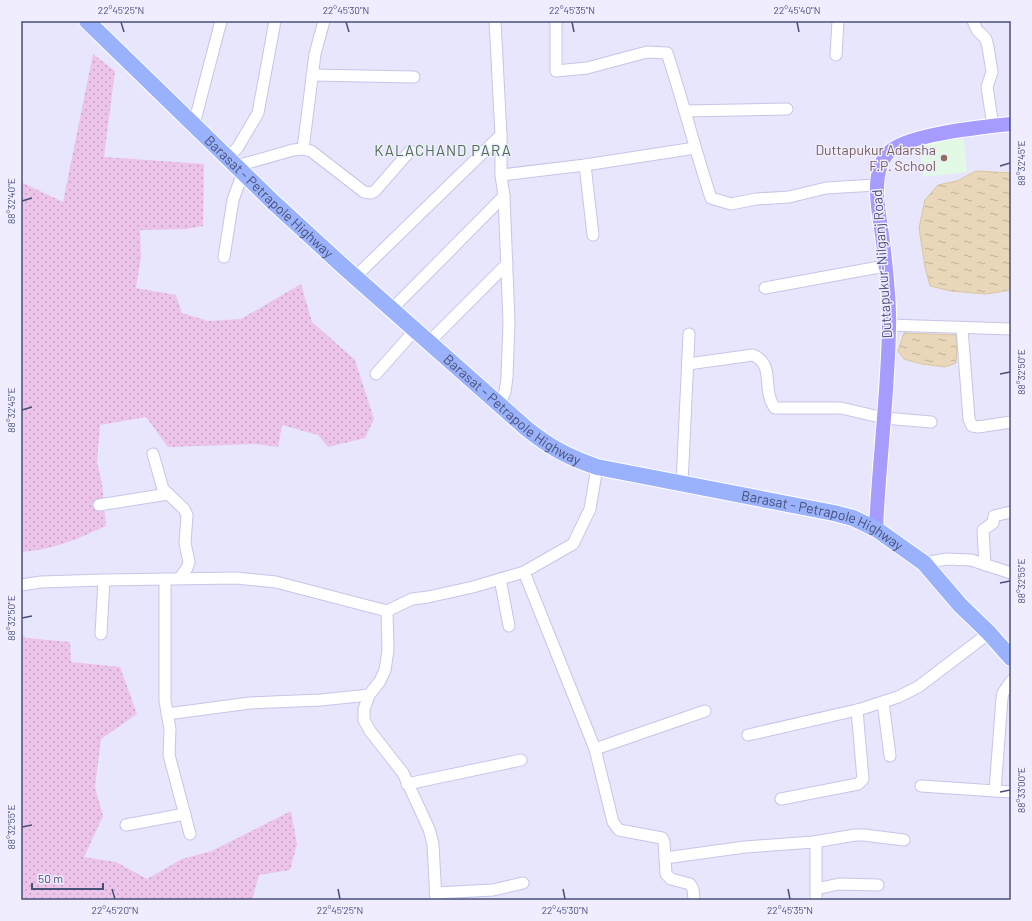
<svg xmlns="http://www.w3.org/2000/svg" width="1032" height="921" viewBox="0 0 1032 921" font-family="Barlow,sans-serif">
  <style>
    .education { fill: #e2fae5 }
    .green { fill: url(#green-dots) }
    .water { fill: url(#water-ripples); stroke: #dbc59e }
    .lines { fill: none; stroke-linecap: round; stroke-linejoin: round }
    .minor-casing { stroke: #c5c6e8; stroke-width: 13 }
    .major-casing { stroke: #fff; stroke-width: 16 }
    .highway-casing { stroke: #fff; stroke-width: 18 }
    .minor { stroke: #fff; stroke-width: 11 }
    .major { stroke: #a69bff; stroke-width: 14 }
    .highway { stroke: #99b2fb; stroke-width: 16 }
    .ticks { fill: none; stroke: #495078; stroke-width: 1.5 }
    .education-dot { fill: #8d6e63; stroke: #efedff; stroke-width: 1.5 }
    .labels { text-anchor: middle; stroke-width: 3; stroke-linejoin: round; paint-order: stroke }
    .education-label { font-size: 14px; fill: #785e54; stroke: #efedff; text-anchor: end }
    .street-label { font-size: 14px; fill: #495078; stroke: #efedff }
    .neighbourhood-label { font-size: 15px; letter-spacing: 1px; fill: #4b7251; stroke: #efedff }
    .neatline { fill: none; stroke: #495078; stroke-width: 1.5 }
    .ticks-label { font-size: 10px; text-anchor: middle; fill: #495078 }
  </style>
  <defs>
    <pattern id="green-dots" width="8" height="8" patternUnits="userSpaceOnUse"><rect width="8" height="8" fill="#ecc3e9"/><path d="M2 2h.1M6 6h.1" fill="none" stroke="#c1a1c2" stroke-width="1.8" stroke-linecap="round"/></pattern>
    <pattern id="water-ripples" width="26" height="14" patternUnits="userSpaceOnUse"><rect width="26" height="14" fill="#e8d7b9"/><path d="M2 4q2-2 4 0t4 0M15 11q2-2 4 0t4 0" fill="none" stroke="#beb19b"/></pattern>
  </defs>
  <rect width="100%" height="100%" fill="#e8e6fd"/>
  <!-- education -->
  <path class="education" d="M964,139L967,172L923,177L920,143Z"/>
  <!-- green -->
  <g class="green">
    <path d="M93,54L115,71L104,157L204,164L203,226L186,229L140,230L141,257L136,288L176,295L182,313L208,321L241,319L301,284L312,322L355,360L374,419L365,438L328,447L318,435L282,425L278,447L256,444L168,447L146,417L100,425L97,462L102,483L106,526C77,539 53,550 21,552V182L63,202Z"/>
    <path d="M21,633L26,638L70,642L71,662L120,667L137,714L101,739L95,787L103,816L84,857L116,862L147,879L182,859L212,851L291,811L297,844L290,870L259,875L252,900H21Z"/>
  </g>
  <!-- water -->
  <g class="water">
    <path d="M976,171L1011,173V290L986,294L951,291L930,286L925,267L919,228L925,200L938,185L957,181Z"/>
    <path d="M904,333L956,335L957,343L956,363L945,367L922,364L904,359L898,351Z"/>
  </g>
  <g class="lines">
    <defs>
      <g id="minor">
        <path d="M495,21L501,135V175L504,196L509,322L507,377L505,392L499,405"/>
        <path d="M556,21V71L587,68L647,52L667,53C683,101 695,150 711,198L731,204L756,199L789,197L826,188L876,185"/>
        <path d="M973,21L977,30L986,39L988,47L992,72L987,87L993,126"/>
        <path d="M836,55L838,21"/>
        <path d="M312,75L414,77"/>
        <path d="M685,111L787,109"/>
        <path d="M194,124L221,21"/>
        <path d="M303,149L315,54L324,21"/>
        <path d="M228,158L238,147L258,113L275,21"/>
        <path d="M585,165L593,235"/>
        <path d="M237,166L293,150L303,149L311,151L364,192L371,193L375,191L410,151"/>
        <path d="M501,175L585,165L695,148"/>
        <path d="M224,257L233,200L243,172"/>
        <path d="M355,277L501,135"/>
        <path d="M765,288L885,266"/>
        <path d="M391,310L504,196"/>
        <path d="M889,325L1011,329"/>
        <path d="M962,328L969,419L972,426L978,427L1011,422"/>
        <path d="M428,343L507,264"/>
        <path d="M688,364L753,355C776,365 761,390 775,408H841L884,418L931,422"/>
        <path d="M376,374L415,330"/>
        <path d="M153,454L163,489L184,509L187,515L185,543L189,562L187,568L180,578"/>
        <path d="M682,484L689,334"/>
        <path d="M99,505L168,494"/>
        <path d="M924,563L947,559L971,560L1011,573"/>
        <path d="M985,565L983,530L993,523L994,516L1011,512"/>
        <path d="M524,572L595,749L613,822L619,830L662,838L664,842L666,874L671,879L690,884L693,889L694,900"/>
        <path d="M165,579V701L170,729L169,755L190,834"/>
        <path d="M500,579L509,626"/>
        <path d="M21,585L41,582L104,580L236,578L276,582L387,611"/>
        <path d="M101,634L104,580"/>
        <path d="M883,702L890,756"/>
        <path d="M167,714L250,703L321,700L369,695"/>
        <path d="M748,735L861,709L898,697L918,687L989,633"/>
        <path d="M595,749L705,711"/>
        <path d="M407,784L521,760"/>
        <path d="M921,786L1011,792"/>
        <path d="M995,791L1002,698L1003,693L1011,681"/>
        <path d="M781,799L858,784L863,779L857,710"/>
        <path d="M126,825L185,814"/>
        <path d="M814,842L855,835H864L904,840"/>
        <path d="M665,858L745,847L814,842L816,846V900"/>
        <path d="M816,889L839,884L878,885"/>
        <path d="M435,893L493,890L523,883"/>
        <path d="M436,900L433,844L429,829L403,773L370,731L364,720V709L369,695L380,681L385,670L388,650L387,611L412,599L428,597L473,587L524,572L573,544L590,509L597,467"/>
      </g>
      <path id="major" d="M876,529C879,461 888,394 889,327C890,300 886,269 883,242C880,217 869,176 887,154C903,134 984,127 1011,124"/>
      <g id="highway">
        <path id="s1" d="M87,21L273,202L345,268L527,429C551,448 568,457 597,467L834,513L853,518L876,529L924,563L960,605L989,633L1011,658"/>
      </g>
    </defs>
    <!-- minor casing -->
    <use href="#minor" class="minor-casing"/>
    <!-- major casing -->
    <use href="#major" class="major-casing"/>
    <!-- highway casing -->
    <use href="#highway" class="highway-casing"/>
    <!-- minor -->
    <use href="#minor" class="minor"/>
    <!-- major -->
    <use href="#major" class="major"/>
    <!-- highway -->
    <use href="#highway" class="highway"/>
  </g>
  <!-- ticks -->
  <path class="ticks" d="M121,22L124,32M346,22L349,32M572,22L574,32M797,22L799,32M1000,166L1010,163M22,201L32,198M1000,374L1010,372M22,410L32,407M1000,583L1010,581M22,618L32,616M1000,792L1010,790M22,827L32,825M112,889L115,899M338,889L340,899M563,889L565,899M788,889L790,899"/>
  <!-- markers -->
  <circle class="education-dot" cx="944" cy="158" r="4"/>
  <g class="labels">
    <!-- education labels -->
    <g class="education-label">
      <text x="936" y="155">Duttapukur Adarsha<tspan x="936" dy="16">F.P. School</tspan></text>
    </g>
    <!-- street labels -->
    <g class="street-label">
      <text dy="5" stroke="none"><textPath href="#s1" startOffset="253">Barasat - Petrapole Highway</textPath></text>
      <text transform="translate(882 264) rotate(-94)" y="5">Duttapukur-Nilganj Road</text>
      <text dy="5" stroke="none"><textPath href="#s1" startOffset="577">Barasat - Petrapole Highway</textPath></text>
      <text dy="5" stroke="none"><textPath href="#s1" startOffset="913">Barasat - Petrapole Highway</textPath></text>
    </g>
    <!-- neighbourhood labels -->
    <g class="neighbourhood-label">
      <text x="443" y="156">KALACHAND PARA</text>
    </g>
  </g>
  <!-- border -->
  <rect width="1032" height="921" fill="none" stroke="#efedff" stroke-width="44"/>
  <!-- scale -->
  <path d="M32 883v6h71v-6" fill="none" stroke="#495078" stroke-width="2"/>
  <text x="38" y="883" font-size="12" fill="#495078" stroke="#efedff" stroke-width="3" paint-order="stroke">50 m</text>
  <rect x="22" y="22" width="988" height="877" class="neatline"/>
  <g class="ticks-label">
    <text x="121" y="14">22°45'25"N</text>
    <text x="346" y="14">22°45'30"N</text>
    <text x="572" y="14">22°45'35"N</text>
    <text x="797" y="14">22°45'40"N</text>
    <text transform="translate(1021 163) rotate(-90)" y="4">88°32'45"E</text>
    <text transform="translate(11 201) rotate(-90)" y="4">88°32'40"E</text>
    <text transform="translate(1021 372) rotate(-90)" y="4">88°32'50"E</text>
    <text transform="translate(11 410) rotate(-90)" y="4">88°32'45"E</text>
    <text transform="translate(1021 581) rotate(-90)" y="4">88°32'55"E</text>
    <text transform="translate(11 618) rotate(-90)" y="4">88°32'50"E</text>
    <text transform="translate(1021 790) rotate(-90)" y="4">88°33'00"E</text>
    <text transform="translate(11 827) rotate(-90)" y="4">88°32'55"E</text>
    <text x="115" y="914">22°45'20"N</text>
    <text x="340" y="914">22°45'25"N</text>
    <text x="565" y="914">22°45'30"N</text>
    <text x="790" y="914">22°45'35"N</text>
  </g>
</svg>
